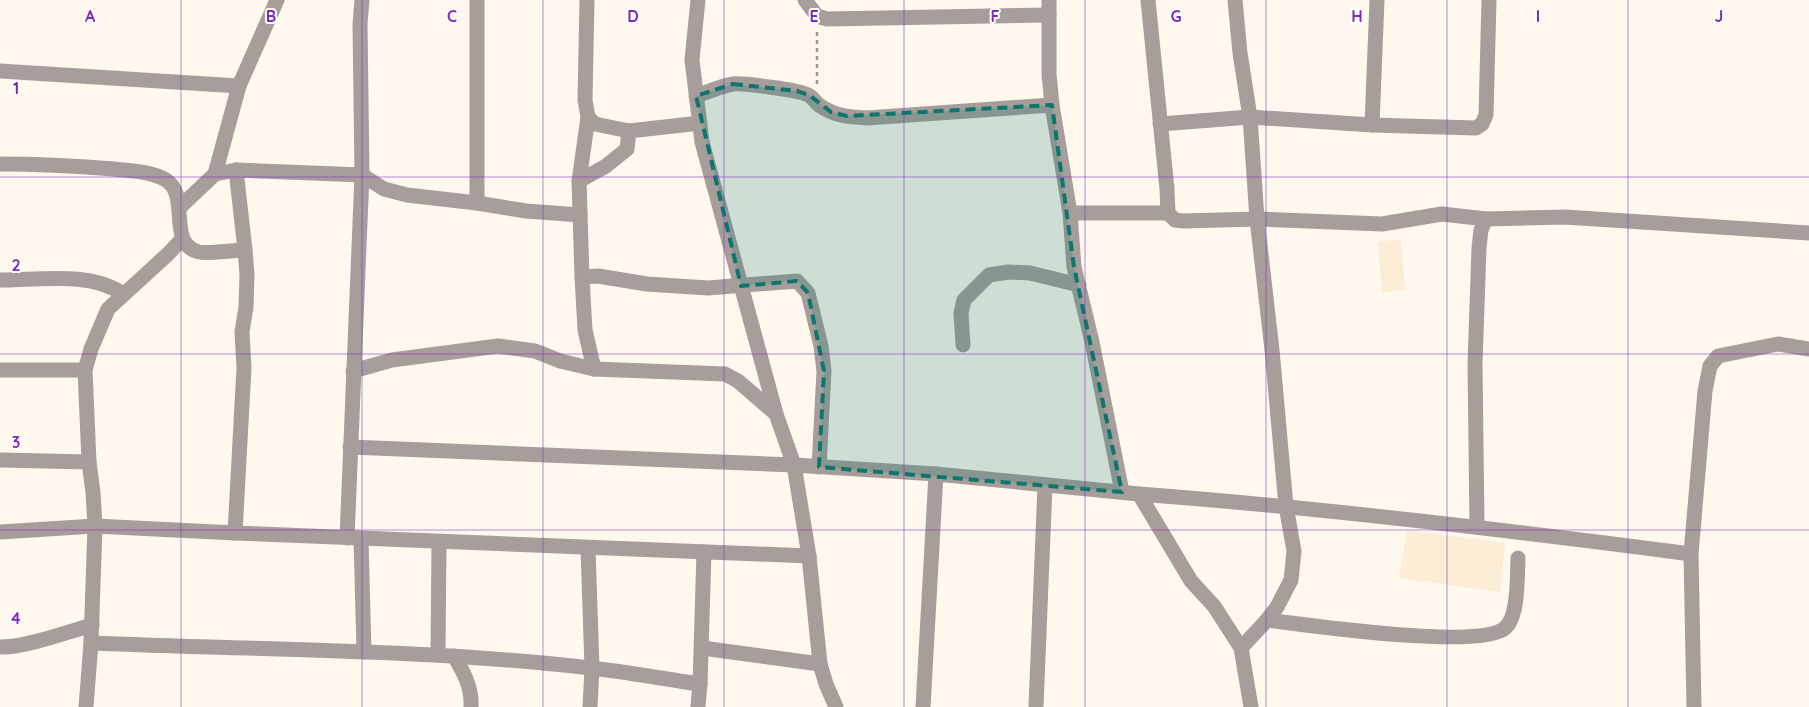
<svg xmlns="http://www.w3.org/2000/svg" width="1809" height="707" viewBox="0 0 1809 707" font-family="Quicksand,sans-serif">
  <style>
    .built { fill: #fbedd6 }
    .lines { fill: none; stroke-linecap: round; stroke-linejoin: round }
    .path { stroke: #9c978f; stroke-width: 2.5; stroke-dasharray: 4 4; stroke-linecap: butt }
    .minor { stroke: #a79e9c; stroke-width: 15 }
    .marked { fill: #0f766e; fill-opacity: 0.2; stroke: #0f766e; stroke-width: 4; stroke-dasharray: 10 6; stroke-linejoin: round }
    .grid { fill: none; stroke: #7b2cbf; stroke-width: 1; stroke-opacity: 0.55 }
    .grid-label { font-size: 16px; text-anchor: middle; font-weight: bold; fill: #7b2cbf; stroke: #fff; stroke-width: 4; stroke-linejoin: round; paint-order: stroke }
  </style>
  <rect width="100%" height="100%" fill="#fef8ef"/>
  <!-- built -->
  <g class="built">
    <path d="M1401,240L1405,290L1382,293L1378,241Z"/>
    <path d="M1407,530L1505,543L1500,592L1399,578Z"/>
  </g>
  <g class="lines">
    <!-- path -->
    <path class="path" d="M817,84V32"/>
    <!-- minor -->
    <g class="minor">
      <path d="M362,0L360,24L362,175L384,189L407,195L477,203L526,211L580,215"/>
      <path d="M587,0L585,100L588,117L595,124L629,131"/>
      <path d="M805,0L817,16L827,19L1049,15"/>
      <path d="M1049,0V74L1052,105L1070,213L1074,267L1092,342L1122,492"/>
      <path d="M1148,0L1167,189L1168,213L1175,220L1183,221L1257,219L1382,224L1442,214L1486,219"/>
      <path d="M1235,0L1240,53L1250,117L1257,219L1272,350L1286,506L1294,551L1291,580L1277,607L1267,620L1241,648"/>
      <path d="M0,71L239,86"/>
      <path d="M696,96C708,92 721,86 733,84C743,83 800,90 808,95C813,97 815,102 819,105C834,116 849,117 867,118L1052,105"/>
      <path d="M1160,124L1250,117L1372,125L1476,128L1482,124L1486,115L1489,0"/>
      <path d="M1372,125L1377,0"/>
      <path d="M0,164C38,164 76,166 114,169C131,171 151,171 166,180C191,196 166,244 199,252C209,254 233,250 245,250L247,275L246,307L242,332L244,368L235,533L809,556L820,664L826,684L836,707"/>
      <path d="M236,170L245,250"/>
      <path d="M215,174L239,86L277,0"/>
      <path d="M579,181L606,166L627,149L629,131L700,123"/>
      <path d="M477,203V0"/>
      <path d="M179,208L215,174L236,170L362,175L347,538"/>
      <path d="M1070,213H1168"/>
      <path d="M582,277L579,181L588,117"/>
      <path d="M0,280C39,280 91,271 123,294"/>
      <path d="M963,345L961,313L964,300L989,275L1008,272L1030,273L1079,285"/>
      <path d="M594,369L585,330L582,277L598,276L647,284L708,288L797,281L808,293L821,346L824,371L819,467"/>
      <path d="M0,370H85"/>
      <path d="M353,371L392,360L498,346L535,351L560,361L594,369L725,374L738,381L775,413"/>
      <path d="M350,447L794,465L776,414L702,142L692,60L698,0"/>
      <path d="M0,460L89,462"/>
      <path d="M1139,494C1324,508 1507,530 1691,554L1694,707"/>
      <path d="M1477,526L1475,364L1479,248L1481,230L1486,219L1565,217L1809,233"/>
      <path d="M0,532L95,526L235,533"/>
      <path d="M361,539L364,652"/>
      <path d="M588,548L592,668L590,707"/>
      <path d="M1691,554L1705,391L1710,366L1718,356L1778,344L1809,349"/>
      <path d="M809,556L794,465L936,474L1139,494L1191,581L1214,606L1241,648L1251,707"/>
      <path d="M1267,620C1307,625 1480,650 1505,628C1519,616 1517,575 1518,558"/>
      <path d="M91,643C258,650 425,649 591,668C627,672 664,679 700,684L698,707"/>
      <path d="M0,647C23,648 68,632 92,625"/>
      <path d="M702,648L820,664"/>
      <path d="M438,655L439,542"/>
      <path d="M454,656C464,673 472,687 471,707"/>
      <path d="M700,684L704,552"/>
      <path d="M86,707L91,643L95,526L93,492L89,462L85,370L91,349L108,309L168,254L182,239"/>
      <path d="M923,707L936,474"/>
      <path d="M1036,707L1045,485"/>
    </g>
  </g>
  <!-- marked area -->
  <path class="marked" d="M733,84L797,91L809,95L831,112L847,116L1052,105L1074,267L1122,492L819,467L824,371L808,293L797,281L741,286L696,96Z"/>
  <!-- grid -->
  <path class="grid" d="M181,0V707M362,0V707M543,0V707M724,0V707M904,0V707M1085,0V707M1266,0V707M1447,0V707M1628,0V707M0,177H1809M0,354H1809M0,530H1809"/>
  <g class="grid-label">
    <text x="90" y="22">A</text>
    <text x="271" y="22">B</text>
    <text x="452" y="22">C</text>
    <text x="633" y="22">D</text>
    <text x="814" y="22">E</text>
    <text x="995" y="22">F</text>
    <text x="1176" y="22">G</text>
    <text x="1357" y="22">H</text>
    <text x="1538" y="22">I</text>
    <text x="1719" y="22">J</text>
    <text x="16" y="94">1</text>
    <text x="16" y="271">2</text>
    <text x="16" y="448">3</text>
    <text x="16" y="624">4</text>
  </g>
</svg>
